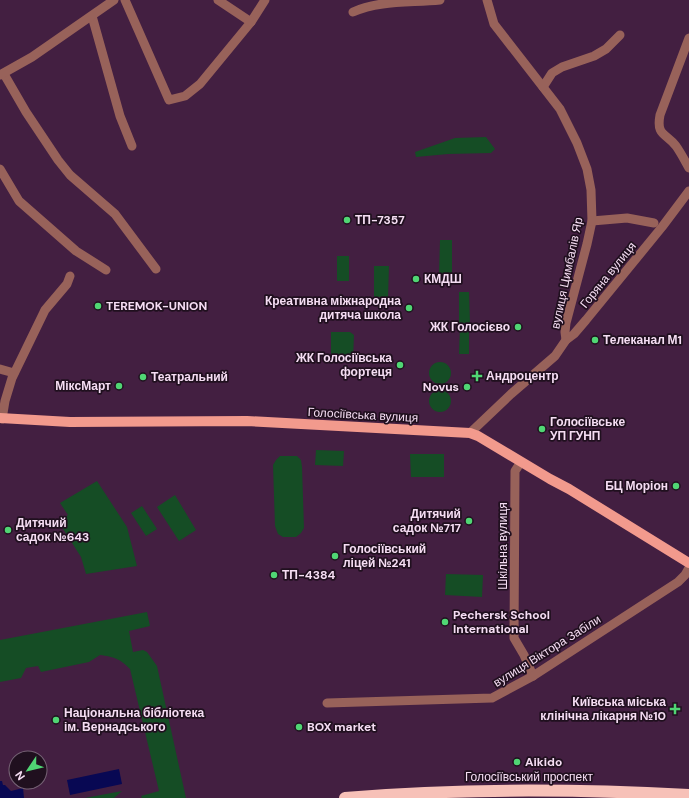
<svg xmlns="http://www.w3.org/2000/svg" width="689" height="798" viewBox="0 0 689 798" font-family="'DM Sans',sans-serif">
  <style>
    .green { fill: #154d25 }
    .water { fill: #080853 }
    .lines { fill: none; stroke-linecap: round; stroke-linejoin: round }
    .minor { stroke: #98625a; stroke-width: 9 }
    .major { stroke: #f29a8d; stroke-width: 10 }
    .highway { stroke: #f7c1b8; stroke-width: 12 }
    .poi-dot { fill: #50d674; stroke: #20101f; stroke-width: 1.5 }
    .labels { text-anchor: middle; stroke-width: 3.5; stroke-linejoin: round; paint-order: stroke }
    .poi-label { font-size: 12px; font-weight: bold; fill: #f5ddf3; stroke: #20101f; text-anchor: start }
    .street-label { font-size: 12px; fill: #f5ddf3; stroke: #20101f }
  </style>
  <rect width="100%" height="100%" fill="#431f41"/>
  <!-- green -->
  <g class="green">
    <path d="M486,137L495,149L491,153L448,154L416,157L415,152L455,138Z"/>
    <path d="M440,240H452V275H439Z"/>
    <rect x="337" y="256" width="12" height="25"/>
    <path d="M374,266H389L388,297H374Z"/>
    <path d="M459,292H469L470,323H459Z"/>
    <path d="M460,324H469V354H459Z"/>
    <path d="M331,332H350L354,335L353,359H334L331,355Z"/>
    <circle cx="440" cy="373" r="11"/>
    <circle cx="440" cy="401" r="11"/>
    <path d="M316,450L344,451L343,466L315,465Z"/>
    <path d="M410,454H444V477H411Z"/>
    <path d="M280,456H297L301,460L302,467L304,528L301,533L296,537H283L278,534L275,526L273,465L276,460Z"/>
    <path d="M97,481L127,527L137,566L86,574L81,557L58,521L68,515L60,503Z"/>
    <path d="M175,495L196,530L179,541L157,507Z"/>
    <path d="M142,506L157,529L146,536L131,513Z"/>
    <path d="M446,574L483,575L482,597L445,595Z"/>
    <path d="M147,612L150,626L129,631L133,652L143,650L147,652L157,666L186,798H142L141,796L159,791L130,669C119,658 114,657 100,655L89,662L41,672L38,666L26,668L21,678L0,682V640Z"/>
    <path d="M122,791L114,798H85Z"/>
  </g>
  <!-- water -->
  <g class="water">
    <path d="M119,769L122,784L70,795L67,780Z"/>
    <path d="M0,781H2L3,785H5L11,791L23,788L24,798H0Z"/>
  </g>
  <g class="lines">
    <!-- minor -->
    <g class="minor">
      <path d="M125,0L169,100L185,96L200,84L251,22L265,0"/>
      <path d="M218,0L251,22"/>
      <path d="M487,0L494,24L560,109L577,143L587,169L591,190L592,221L587,244L566,323L565,332L566,340"/>
      <path d="M353,12C379,0 411,3 440,0"/>
      <path d="M92,16L120,116L132,146"/>
      <path d="M689,38L660,115C656,136 666,133 676,146C681,153 685,161 689,168"/>
      <path d="M4,74L26,112L58,160L70,175L115,214L156,269"/>
      <path d="M0,75L32,57L114,0"/>
      <path d="M543,87L552,73L562,67L594,56L606,49L620,35"/>
      <path d="M0,169L19,201L76,251L106,270"/>
      <path d="M592,221L627,218L654,223"/>
      <path d="M0,369L14,373"/>
      <path d="M2,419L5,401L12,378L45,310L67,284L70,276"/>
      <path d="M470,433L511,394L555,356L566,340L574,334L586,320L662,227L689,191"/>
      <path d="M521,462L515,471L514,638L524,655L533,676"/>
      <path d="M327,703L492,698L533,676L678,582L685,575L689,568"/>
    </g>
    <!-- major -->
    <path class="major" d="M0,418L70,422L247,421L470,433L478,436L550,479L569,489L689,563"/>
    <!-- highway -->
    <path class="highway" d="M345,798C460,788 574,789 689,795"/>
  </g>
  <!-- markers -->
  <g class="poi-dot">
    <circle cx="347" cy="220" r="4"/>
    <circle cx="416" cy="279" r="4"/>
    <circle cx="98" cy="306" r="4"/>
    <circle cx="409" cy="308" r="4"/>
    <circle cx="518" cy="327" r="4"/>
    <circle cx="595" cy="340" r="4"/>
    <circle cx="400" cy="365" r="4"/>
    <path d="M475 370h4v4h4v4h-4v4h-4v-4h-4v-4h4z"/>
    <circle cx="143" cy="377" r="4"/>
    <circle cx="119" cy="386" r="4"/>
    <circle cx="467" cy="387" r="4"/>
    <circle cx="542" cy="429" r="4"/>
    <circle cx="676" cy="486" r="4"/>
    <circle cx="469" cy="521" r="4"/>
    <circle cx="8" cy="530" r="4"/>
    <circle cx="335" cy="556" r="4"/>
    <circle cx="274" cy="575" r="4"/>
    <circle cx="445" cy="622" r="4"/>
    <path d="M673 703h4v4h4v4h-4v4h-4v-4h-4v-4h4z"/>
    <circle cx="56" cy="720" r="4"/>
    <circle cx="299" cy="727" r="4"/>
    <circle cx="517" cy="762" r="4"/>
  </g>
  <g class="labels">
    <!-- poi labels -->
    <g class="poi-label">
      <text x="355" y="224">ТП-7357</text>
      <text x="424" y="283">КМДШ</text>
      <text x="401" y="305" text-anchor="end">Креативна міжнародна<tspan x="401" dy="14">дитяча школа</tspan></text>
      <text x="106" y="310">TEREMOK-UNION</text>
      <text x="510" y="331" text-anchor="end">ЖК Голосієво</text>
      <text x="603" y="344">Телеканал М1</text>
      <text x="392" y="362" text-anchor="end">ЖК Голосіївська<tspan x="392" dy="14">фортеця</tspan></text>
      <text x="486" y="380">Андроцентр</text>
      <text x="151" y="381">Театральний</text>
      <text x="111" y="390" text-anchor="end">МіксМарт</text>
      <text x="459" y="391" text-anchor="end">Novus</text>
      <text x="550" y="426">Голосіївське<tspan x="550" dy="14">УП ГУНП</tspan></text>
      <text x="668" y="490" text-anchor="end">БЦ Моріон</text>
      <text x="461" y="518" text-anchor="end">Дитячий<tspan x="461" dy="14">садок №717</tspan></text>
      <text x="16" y="527">Дитячий<tspan x="16" dy="14">садок №643</tspan></text>
      <text x="343" y="553">Голосіївський<tspan x="343" dy="14">ліцей №241</tspan></text>
      <text x="282" y="579">ТП-4384</text>
      <text x="453" y="619">Pechersk School<tspan x="453" dy="14">International</tspan></text>
      <text x="666" y="706" text-anchor="end">Київська міська<tspan x="666" dy="14">клінічна лікарня №10</tspan></text>
      <text x="64" y="717">Національна бібліотека<tspan x="64" dy="14">ім. Вернадського</tspan></text>
      <text x="307" y="731">BOX market</text>
      <text x="525" y="766">Aikido</text>
    </g>
    <!-- street labels -->
    <g class="street-label">
      <text transform="translate(567 273) rotate(-78)" y="4">вулиця Цимбалів Яр</text>
      <text transform="translate(608 275) rotate(-51)" y="4">Горяна вулиця</text>
      <text transform="translate(363 415) rotate(3)" y="4">Голосіївська вулиця</text>
      <text transform="translate(503 546) rotate(-90)" y="4">Шкільна вулиця</text>
      <text transform="translate(547 651) rotate(-32)" y="4">вулиця Віктора Забіли</text>
      <text x="529" y="781">Голосіївський проспект</text>
    </g>
  </g>
  <!-- north arrow -->
  <g transform="translate(28 770) rotate(235)"><circle r="19" fill="#20101f" stroke="#756274"/>
  <path d="M0-3L7 15L0 10L-7 15Z" fill="#50d674"/>
  <text y="-6" font-size="11" font-weight="bold" text-anchor="middle" fill="#f5ddf3">N</text>
  </g>
</svg>
